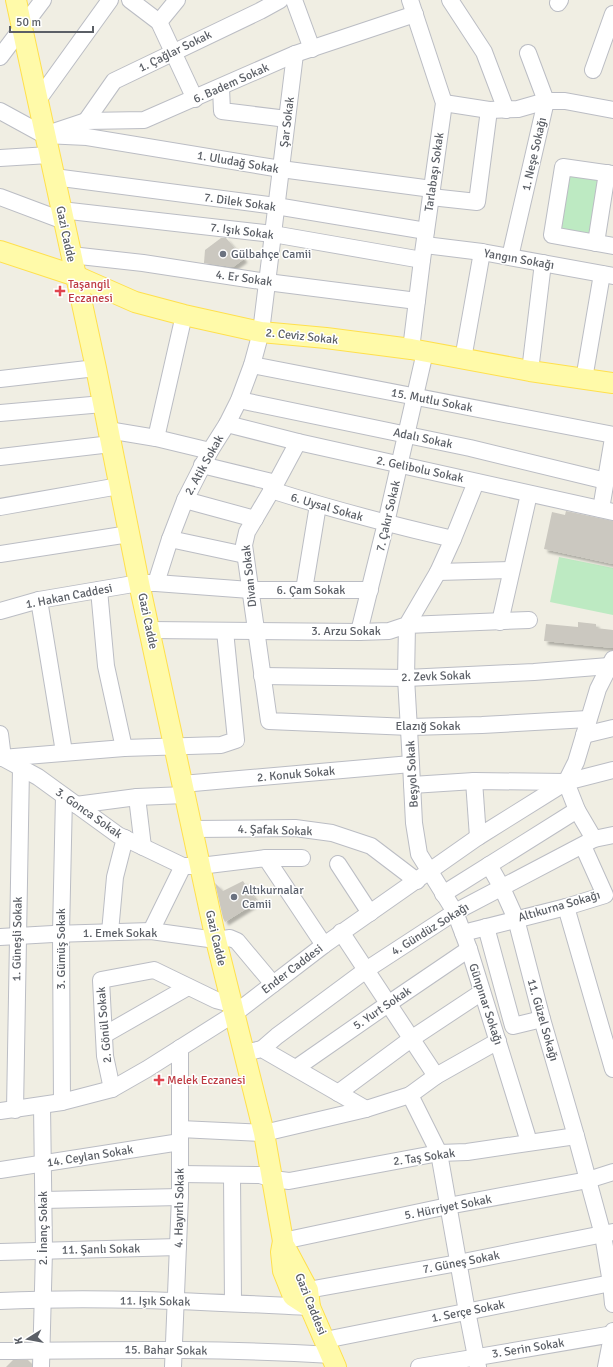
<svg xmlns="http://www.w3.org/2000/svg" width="613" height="1367" viewBox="0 0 613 1367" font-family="Signika,sans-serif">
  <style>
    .green { fill: #bdeac2 }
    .building { fill: #cbc8c0; filter: url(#shadow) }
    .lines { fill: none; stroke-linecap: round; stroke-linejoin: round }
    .minor-casing { stroke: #bbbdc4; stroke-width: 18 }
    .major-casing { stroke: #ffe04d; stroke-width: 22 }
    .minor { stroke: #fff; stroke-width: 16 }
    .major { stroke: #fffaa9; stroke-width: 20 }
    .worship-dot { fill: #6b7280; stroke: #fff; stroke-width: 1.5 }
    .health-dot { fill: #e0444e; stroke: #fff; stroke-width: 1.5 }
    .labels { text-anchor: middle; stroke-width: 3; stroke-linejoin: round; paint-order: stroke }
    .street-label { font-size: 12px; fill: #5b5f66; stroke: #fff }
    .worship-label { font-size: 12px; fill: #5b616d; stroke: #fff; text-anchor: start }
    .health-label { font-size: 12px; fill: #be3a42; stroke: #fff; text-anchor: start }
  </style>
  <defs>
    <filter id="shadow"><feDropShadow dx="3.5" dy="3.5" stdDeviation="1" flood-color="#0004"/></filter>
  </defs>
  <rect width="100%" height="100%" fill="#f0eee3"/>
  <!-- green -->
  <g class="green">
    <path d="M566,173L602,178L593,239L557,232Z"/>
    <path d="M559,557L613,568V615L550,602Z"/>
  </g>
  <!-- building -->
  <g class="building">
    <path d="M221,238H226L244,259L233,267L204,263L205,250Z"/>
    <path d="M566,511L613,521V564L544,549L552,512L565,515Z"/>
    <path d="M578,622L596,624V628L613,630V648L544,641L546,624L578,627Z"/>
    <path d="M243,881L257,902L225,922L223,918L215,883L223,891Z"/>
    <path d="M13,1360H28L32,1364V1367H6Z"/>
  </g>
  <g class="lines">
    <defs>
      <g id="minor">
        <path d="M130,0L159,22L195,99"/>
        <path d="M294,0L312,49"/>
        <path d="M410,0L444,103L422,260L411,349"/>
        <path d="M450,0L484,52L506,110"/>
        <path d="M558,3L560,0"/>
        <path d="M159,22L177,0"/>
        <path d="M0,57L43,0"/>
        <path d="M593,70L613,14"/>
        <path d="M221,88L222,111L287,119"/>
        <path d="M38,100L110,0"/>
        <path d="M444,103L489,110L518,109L546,101H565L613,110"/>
        <path d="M0,111L44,135L87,137L281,169L432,189"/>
        <path d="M86,121L114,81L260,11L280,0"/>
        <path d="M53,132L86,121L144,120L295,54L415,14"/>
        <path d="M0,158L49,155"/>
        <path d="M613,174L563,167L552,235L613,246"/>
        <path d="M54,177L276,206L426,231"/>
        <path d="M0,197L64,221"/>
        <path d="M431,197L477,202L489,110"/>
        <path d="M61,210L273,234L422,260"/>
        <path d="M596,243L607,173"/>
        <path d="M425,245L482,252L613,276"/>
        <path d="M71,255L143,263L267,282L417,301"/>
        <path d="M510,257L546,101L528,53"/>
        <path d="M463,359L482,252"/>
        <path d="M252,365L613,435"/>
        <path d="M530,371L543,263"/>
        <path d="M0,379L96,368"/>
        <path d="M584,379L602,274"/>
        <path d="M239,400L470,448L606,481"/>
        <path d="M0,413L103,404"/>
        <path d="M227,424L298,442L613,512"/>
        <path d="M108,430L156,438L210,451"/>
        <path d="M156,438L184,315"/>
        <path d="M298,442L276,483L247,532L244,545L269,721L410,727L482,725L588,719"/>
        <path d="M0,457L111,444"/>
        <path d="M202,465L276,483"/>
        <path d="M271,490C331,509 392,525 453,539"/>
        <path d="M185,500L255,519"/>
        <path d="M0,507L119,486"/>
        <path d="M601,509L613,438"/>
        <path d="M170,539L245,555"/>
        <path d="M0,554L129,534"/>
        <path d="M438,572L511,570"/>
        <path d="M156,583L250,590H370"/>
        <path d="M99,590L106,666L124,748"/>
        <path d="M304,590L318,505"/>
        <path d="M39,600L64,752"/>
        <path d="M0,611L39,600L139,583H156L170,539L185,500L210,451L227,424L239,400L252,365L261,332L295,54"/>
        <path d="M500,622L529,494"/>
        <path d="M149,630L359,632L389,631L407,625L438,572L453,539L476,482"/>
        <path d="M359,632L386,523L425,352"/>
        <path d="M262,676L406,678L534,672L609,666"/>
        <path d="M0,734L3,758L38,777L118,835L183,866H200L266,858L324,945"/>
        <path d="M584,735L613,728"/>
        <path d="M2,758L124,748L221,745L236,740L225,631"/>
        <path d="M474,781L478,837"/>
        <path d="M566,782L576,762L598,689L613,659"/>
        <path d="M566,782L577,810L594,839"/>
        <path d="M182,784L411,764"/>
        <path d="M412,785L474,781L566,782L613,770"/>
        <path d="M137,797L143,847"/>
        <path d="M76,805L137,797L185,795"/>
        <path d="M192,829L295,828L332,833L371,846L417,881"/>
        <path d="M266,858H302"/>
        <path d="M338,864L370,913"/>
        <path d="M489,865L502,888L516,919L542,1019L576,1136L603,1235L611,1283L613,1304"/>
        <path d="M443,894L577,810"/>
        <path d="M566,907L613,1069"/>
        <path d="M486,927L513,1026L542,1019"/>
        <path d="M151,931L183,866"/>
        <path d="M110,932L115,877L125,838"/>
        <path d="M341,932L436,1076"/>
        <path d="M463,933L566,907L605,895L583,846"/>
        <path d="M0,937L53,934L151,931L216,940L230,938L237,941L273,984"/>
        <path d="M104,1035L188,987"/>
        <path d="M262,1049L277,1036L366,970L455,912L594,839L613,835"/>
        <path d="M253,1051L262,1049L366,1109"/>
        <path d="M296,1068L388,1004L469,949"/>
        <path d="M112,1089L105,1056L101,980L154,970L216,1000L231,1004"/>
        <path d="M338,1093L411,1039L482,992"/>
        <path d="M410,1095L439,1153L466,1306L478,1367"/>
        <path d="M62,1102L61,933L64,796"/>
        <path d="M15,1110L21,768"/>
        <path d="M0,1111L62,1102L112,1089L147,1069L234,1014L324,945L478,837L566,782"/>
        <path d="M180,1129L264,1133L366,1109L410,1095L436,1076L498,1041"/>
        <path d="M529,1142L469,949L455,912L419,854L414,823L411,764L406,678L407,625L529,620"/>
        <path d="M0,1170L180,1142"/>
        <path d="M180,1174L260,1175L273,1179L289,1181L439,1153L467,1152L576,1136"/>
        <path d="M232,1175L233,1303"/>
        <path d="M43,1200L180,1197"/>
        <path d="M283,1241L448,1206L588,1180L613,1172"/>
        <path d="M0,1252L178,1247"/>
        <path d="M308,1290L458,1263L613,1232"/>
        <path d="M0,1301C103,1296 207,1302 310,1307"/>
        <path d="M325,1340L611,1283"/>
        <path d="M0,1351C111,1350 221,1348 332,1355"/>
        <path d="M41,1367L44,1250L42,1106"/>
        <path d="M173,1367L180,1197V1048"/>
        <path d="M419,1367L613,1334"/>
        <path d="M606,1367L613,1331"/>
      </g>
      <g id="major">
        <path d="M16,0L96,368L139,583L216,940L264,1133L283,1241L281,1252L283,1271L293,1296L310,1307"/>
        <path d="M0,251L76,276L135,302L184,315L261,332L326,338L411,349L530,371L613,383"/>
        <path d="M285,1247L308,1290L310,1307L336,1367"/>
      </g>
    </defs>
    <!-- minor casing -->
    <use href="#minor" class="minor-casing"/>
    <!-- major casing -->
    <use href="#major" class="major-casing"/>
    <!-- minor -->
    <use href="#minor" class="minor"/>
    <!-- major -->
    <use href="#major" class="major"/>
  </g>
  <!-- markers -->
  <g class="worship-dot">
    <circle cx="223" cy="254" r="4"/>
    <circle cx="234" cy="897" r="4"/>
  </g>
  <g class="health-dot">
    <path d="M58 285h4v4h4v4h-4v4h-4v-4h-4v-4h4z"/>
    <path d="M157 1074h4v4h4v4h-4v4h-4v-4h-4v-4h4z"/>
  </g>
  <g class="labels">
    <!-- street labels -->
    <g class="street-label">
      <text transform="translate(175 51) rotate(-26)" y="4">1. Çağlar Sokak</text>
      <text transform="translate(231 83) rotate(-24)" y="4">6. Badem Sokak</text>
      <text transform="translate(287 122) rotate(-83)" y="4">Şar Sokak</text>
      <text transform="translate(534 154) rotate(-77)" y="4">1. Neşe Sokağı</text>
      <text transform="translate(238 162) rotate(10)" y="4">1. Uludağ Sokak</text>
      <text transform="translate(434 172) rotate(-82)" y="4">Tarlabaşı Sokak</text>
      <text transform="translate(240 202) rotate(8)" y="4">7. Dilek Sokak</text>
      <text transform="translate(242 231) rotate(7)" y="4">7. Işık Sokak</text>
      <text transform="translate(66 234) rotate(78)" y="4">Gazi Cadde</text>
      <text transform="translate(519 259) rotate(10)" y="4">Yangın Sokağı</text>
      <text transform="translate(244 278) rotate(8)" y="4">4. Er Sokak</text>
      <text transform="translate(302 336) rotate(6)" y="4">2. Ceviz Sokak</text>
      <text transform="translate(432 400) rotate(11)" y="4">15. Mutlu Sokak</text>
      <text transform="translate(423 438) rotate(12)" y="4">Adalı Sokak</text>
      <text transform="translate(204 465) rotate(-61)" y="4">2. Atik Sokak</text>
      <text transform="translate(420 469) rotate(12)" y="4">2. Gelibolu Sokak</text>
      <text transform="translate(327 507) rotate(16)" y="4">6. Uysal Sokak</text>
      <text transform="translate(388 516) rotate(-77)" y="4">7. Çakır Sokak</text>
      <text transform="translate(249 576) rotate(-96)" y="4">Divan Sokak</text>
      <text x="311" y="594">6. Çam Sokak</text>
      <text transform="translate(69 596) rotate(-11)" y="4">1. Hakan Caddesi</text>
      <text transform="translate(148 621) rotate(78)" y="4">Gazi Cadde</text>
      <text x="346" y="635">3. Arzu Sokak</text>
      <text transform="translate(436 676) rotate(-2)" y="4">2. Zevk Sokak</text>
      <text x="428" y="730">Elazığ Sokak</text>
      <text transform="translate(296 774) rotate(-5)" y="4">2. Konuk Sokak</text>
      <text transform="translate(412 774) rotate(-93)" y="4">Beşyol Sokak</text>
      <text transform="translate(89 813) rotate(35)" y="4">3. Gonca Sokak</text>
      <text transform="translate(275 830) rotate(2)" y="4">4. Şafak Sokak</text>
      <text transform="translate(559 906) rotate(-16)" y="4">Altıkurna Sokağı</text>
      <text transform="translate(430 929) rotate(-32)" y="4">4. Gündüz Sokağı</text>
      <text x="120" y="937">1. Emek Sokak</text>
      <text transform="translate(216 938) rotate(77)" y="4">Gazi Cadde</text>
      <text transform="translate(17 939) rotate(-89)" y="4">1. Güneşli Sokak</text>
      <text transform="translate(61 949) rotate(-90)" y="4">3. Gümüş Sokak</text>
      <text transform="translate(292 969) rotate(-37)" y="4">Ender Caddesi</text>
      <text transform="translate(486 1004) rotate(72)" y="4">Günpınar Sokağı</text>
      <text transform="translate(382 1008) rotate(-34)" y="4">5. Yurt Sokak</text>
      <text transform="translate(543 1020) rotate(74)" y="4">11. Güzel Sokağı</text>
      <text transform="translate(104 1025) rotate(-95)" y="4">2. Gönül Sokak</text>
      <text transform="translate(90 1156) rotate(-9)" y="4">14. Ceylan Sokak</text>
      <text transform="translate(424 1157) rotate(-8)" y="4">2. Taş Sokak</text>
      <text transform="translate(448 1207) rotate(-11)" y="4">5. Hürriyet Sokak</text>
      <text transform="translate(179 1208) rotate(-89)" y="4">4. Hayırlı Sokak</text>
      <text transform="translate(43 1228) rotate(-90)" y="4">2. İnanç Sokak</text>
      <text transform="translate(101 1249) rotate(-1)" y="4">11. Şanlı Sokak</text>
      <text transform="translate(461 1262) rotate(-11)" y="4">7. Güneş Sokak</text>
      <text transform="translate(155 1301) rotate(1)" y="4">11. Işık Sokak</text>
      <text transform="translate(311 1304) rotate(68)" y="4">Gazi Caddesi</text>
      <text transform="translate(468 1311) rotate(-11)" y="4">1. Serçe Sokak</text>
      <text transform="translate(528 1348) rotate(-9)" y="4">3. Serin Sokak</text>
      <text transform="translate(166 1350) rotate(1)" y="4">15. Bahar Sokak</text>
    </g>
    <!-- worship labels -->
    <g class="worship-label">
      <text x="231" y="258">Gülbahçe Camii</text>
      <text x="242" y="894">Altıkurnalar<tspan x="242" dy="14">Camii</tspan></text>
    </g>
    <!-- health labels -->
    <g class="health-label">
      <text x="68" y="288">Taşangil<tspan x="68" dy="14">Eczanesi</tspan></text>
      <text x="167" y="1084">Melek Eczanesi</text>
    </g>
  </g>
  <!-- north arrow -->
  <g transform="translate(28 1339) rotate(259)" stroke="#ffffff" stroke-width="3" paint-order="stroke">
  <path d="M0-3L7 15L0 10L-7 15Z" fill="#5b5f66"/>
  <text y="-6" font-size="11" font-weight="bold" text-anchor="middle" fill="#5b5f66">K</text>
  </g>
  <!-- scale -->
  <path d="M10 26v6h83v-6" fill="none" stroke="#5b5f66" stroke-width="2"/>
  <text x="16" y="26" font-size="12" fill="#5b5f66" stroke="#ffffff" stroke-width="3" paint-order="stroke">50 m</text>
</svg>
